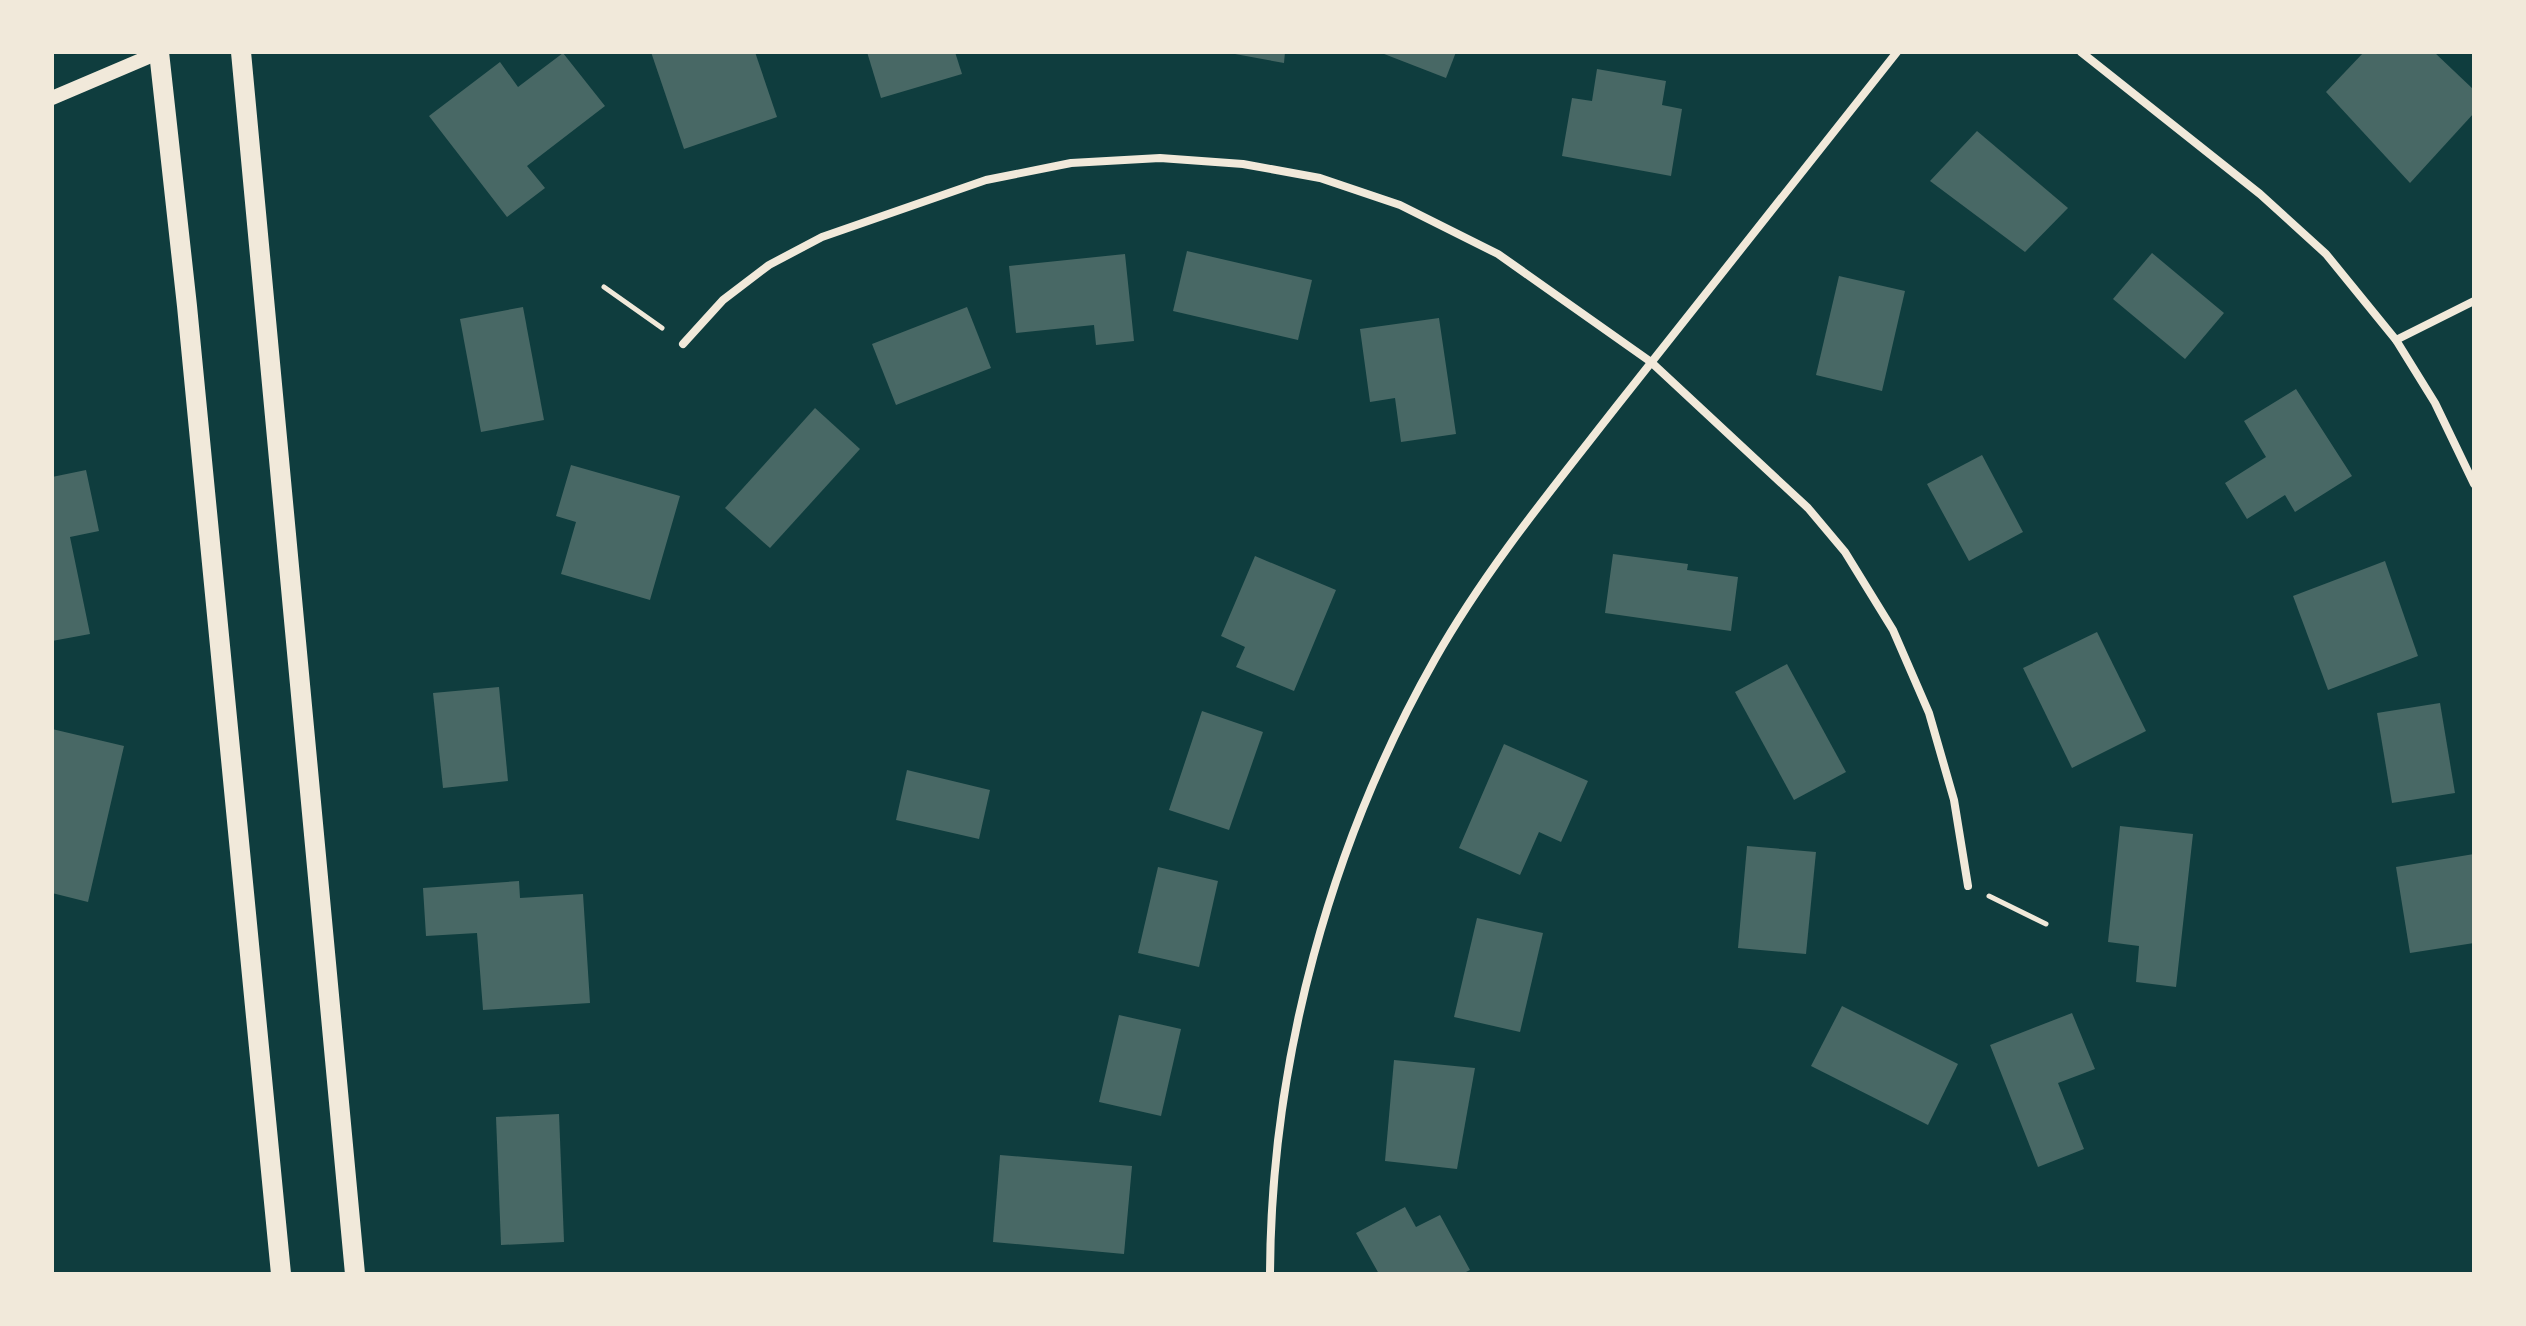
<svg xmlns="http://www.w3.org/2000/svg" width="2526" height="1326" viewBox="0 0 2526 1326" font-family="Poppins,sans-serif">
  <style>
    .building { fill: #486865 }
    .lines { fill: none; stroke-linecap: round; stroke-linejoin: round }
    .path { stroke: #f1e9da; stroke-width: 5 }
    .minor { stroke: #f1e9da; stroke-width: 8 }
    .tertiary { stroke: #f1e9da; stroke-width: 14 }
    .primary { stroke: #f1e9da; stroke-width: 20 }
  </style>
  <rect width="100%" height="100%" fill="#0f3d3e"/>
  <!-- building -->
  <g class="building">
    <path d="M651,52H755L777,117L684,149Z"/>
    <path d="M867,52H955L962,74L881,98Z"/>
    <path d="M1224,52H1285L1284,63Z"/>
    <path d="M1379,52H1456L1446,78Z"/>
    <path d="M2364,52H2434L2474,90V113L2410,183L2326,92Z"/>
    <path d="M563,53L605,106L527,166L545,188L507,217L429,116L500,62L518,87Z"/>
    <path d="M1597,69L1666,81L1662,105L1682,109L1671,176L1562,156L1572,98L1592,101Z"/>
    <path d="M1977,131L2068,208L2025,252L1930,181Z"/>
    <path d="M1187,251L1312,280L1298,340L1173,311Z"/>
    <path d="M2152,253L2224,313L2185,359L2113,299Z"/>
    <path d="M1125,254L1134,341L1096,345L1094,325L1016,333L1009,266Z"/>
    <path d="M1839,276L1905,291L1882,391L1816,375Z"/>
    <path d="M523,307L544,420L481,432L460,319Z"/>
    <path d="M967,307L991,368L896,405L872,344Z"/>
    <path d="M1439,318L1456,434L1401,442L1395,398L1370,402L1360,329Z"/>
    <path d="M2296,389L2352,476L2295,512L2285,495L2247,519L2225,483L2266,457L2244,421Z"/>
    <path d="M815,408L860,449L770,548L725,508Z"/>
    <path d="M1982,455L2023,532L1969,561L1927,484Z"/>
    <path d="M571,465L680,496L650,600L561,574L576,522L556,516Z"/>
    <path d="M86,470L99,531L70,537L90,634L52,641V477Z"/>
    <path d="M1613,554L1688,564L1687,570L1738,577L1731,631L1605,613Z"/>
    <path d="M1255,556L1336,590L1294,691L1236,667L1245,647L1221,636Z"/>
    <path d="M2385,561L2418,656L2328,690L2293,596Z"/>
    <path d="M2097,632L2146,731L2072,768L2023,668Z"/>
    <path d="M1787,664L1846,772L1794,800L1735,692Z"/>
    <path d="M499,687L508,781L443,788L433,693Z"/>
    <path d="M2440,703L2455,793L2392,803L2377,713Z"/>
    <path d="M1202,711L1263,732L1229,830L1169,810Z"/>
    <path d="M52,729L124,746L88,902L52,893Z"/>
    <path d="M1504,744L1588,781L1561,842L1539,832L1520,875L1459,848Z"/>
    <path d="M907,770L990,790L979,839L896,820Z"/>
    <path d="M2120,826L2193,834L2176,987L2136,982L2139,946L2108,942Z"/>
    <path d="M1747,846L1816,852L1806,954L1738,948Z"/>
    <path d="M2474,854V943L2410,953L2396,867Z"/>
    <path d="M1158,867L1218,881L1199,967L1138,953Z"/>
    <path d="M519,881L520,898L583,894L590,1003L483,1010L477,933L426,936L423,888Z"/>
    <path d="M1477,918L1543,933L1520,1032L1454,1017Z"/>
    <path d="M1842,1006L1958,1064L1928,1125L1811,1066Z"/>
    <path d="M2072,1013L2095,1069L2058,1083L2084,1149L2038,1167L1990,1045Z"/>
    <path d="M1119,1015L1181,1029L1161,1116L1099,1102Z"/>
    <path d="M1394,1060L1475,1068L1457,1169L1385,1161Z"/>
    <path d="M559,1114L564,1242L501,1245L496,1117Z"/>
    <path d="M1000,1155L1132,1166L1124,1254L993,1242Z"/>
    <path d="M1405,1207L1416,1227L1440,1215L1470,1270L1462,1274H1379L1356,1233Z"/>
  </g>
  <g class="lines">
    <!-- path -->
    <g class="path">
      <path d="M604,287L662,328"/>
      <path d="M1989,896L2046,924"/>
    </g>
    <!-- minor -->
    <g class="minor">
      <path d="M2081,52L2260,194L2326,254L2396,340L2435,403L2474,484"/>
      <path d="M2396,340L2474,301"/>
      <path d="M683,344L723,300L769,265L822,237L986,180L1071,163L1160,158L1243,164L1320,178L1400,205L1498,254L1651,362L1808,508L1845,552L1893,630L1929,713L1954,800L1968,886"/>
      <path d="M1270,1274C1271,1061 1330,844 1435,659C1486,569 1552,489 1616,407C1709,288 1803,170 1897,52"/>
    </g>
    <!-- tertiary -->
    <path class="tertiary" d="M52,98L160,52"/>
    <!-- primary -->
    <g class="primary">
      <path d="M159,52L187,306L281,1274"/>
      <path d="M241,52L355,1274"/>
    </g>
  </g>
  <!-- border -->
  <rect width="2526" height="1326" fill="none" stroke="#f1e9da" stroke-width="108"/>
</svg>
